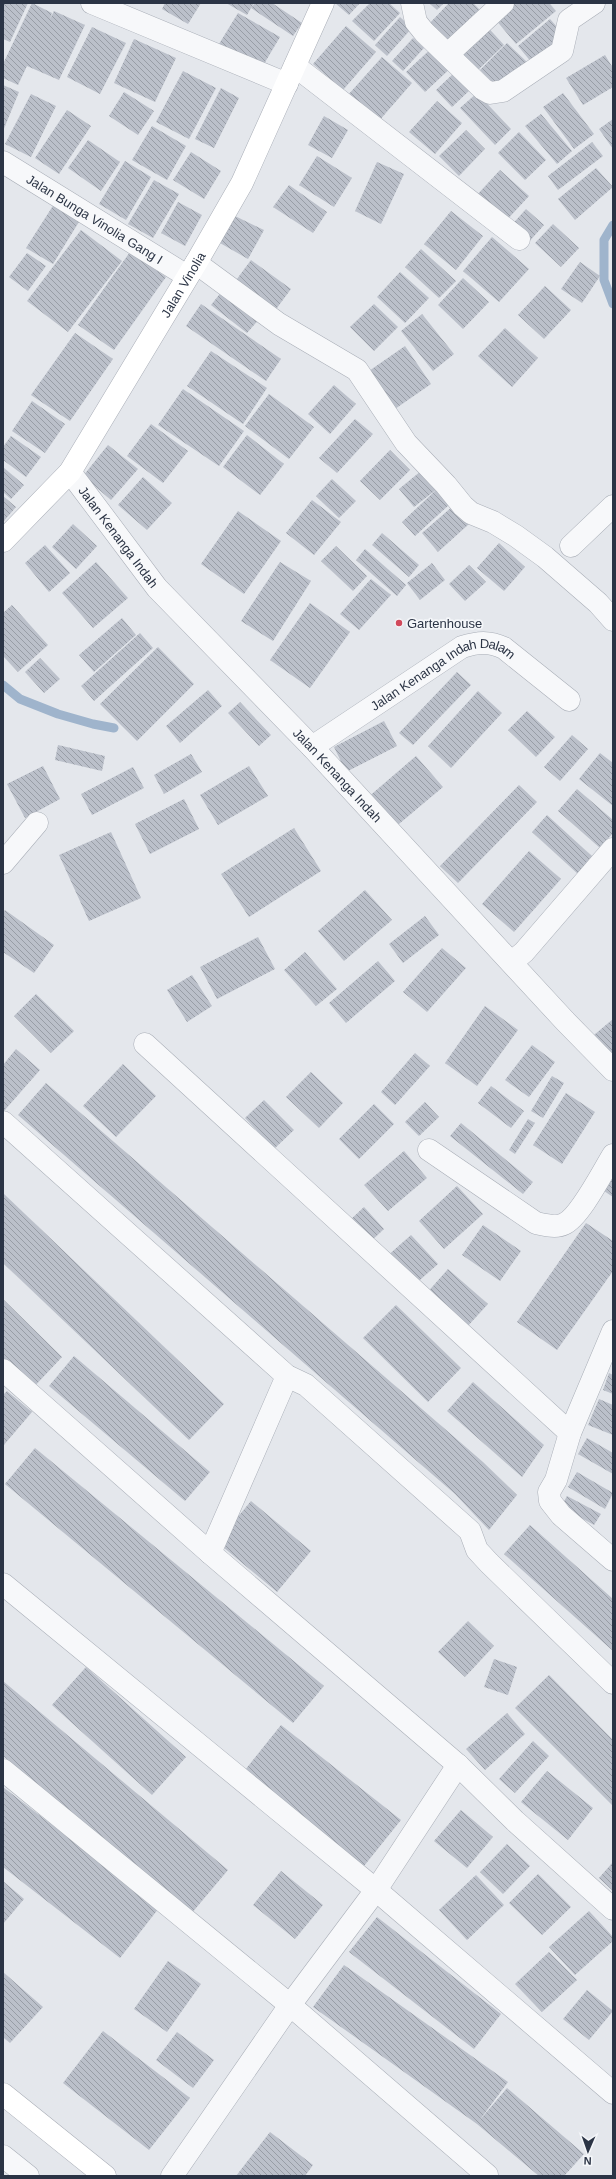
<svg xmlns="http://www.w3.org/2000/svg" width="616" height="2179" viewBox="0 0 616 2179" font-family="Arial,sans-serif">
  <style>
    .lines { fill: none; stroke-linecap: round; stroke-linejoin: round }
    .stream { stroke: #9fb4cc; stroke-width: 9 }
    .building { fill: url(#building-back-hatch) }
    .street-casing { stroke: #a9aeb7; stroke-width: 23 }
    .secondary-casing { stroke: #a9aeb7; stroke-width: 23 }
    .street { stroke: #f7f8fa; stroke-width: 22 }
    .secondary { stroke: #fff; stroke-width: 22 }
    .poi-dot { fill: #d1495b; stroke: #f4f6f9; stroke-width: 1.5 }
    .labels { text-anchor: middle; stroke-width: 3.5; stroke-linejoin: round; paint-order: stroke }
    .street-label { font-size: 13px; fill: #2b3445; stroke: #f4f6f9 }
    .poi-label { font-size: 13px; fill: #2b3445; stroke: #f4f6f9; text-anchor: start }
  </style>
  <defs>
    <pattern id="building-back-hatch" width="6" height="6" patternUnits="userSpaceOnUse"><rect width="6" height="6" fill="#bbc0ca"/><path d="M-1 5l2 2M0 0l6 6M5-1l2 2" fill="none" stroke="#989da6"/></pattern>
  </defs>
  <rect width="100%" height="100%" fill="#e4e7ec"/>
  <g class="lines">
    <!-- stream -->
    <g class="stream">
      <path d="M613,225L604,240V280L613,304"/>
      <path d="M3,685L20,699L58,714L93,724L114,728"/>
    </g>
  </g>
  <!-- building -->
  <g class="building">
    <path d="M3,3H28L10,42L3,39Z"/>
    <path d="M32,3L52,13L50,19L54,11L85,25L59,80L27,66L18,85L3,78V64Z"/>
    <path d="M165,3H201L188,24L162,9Z"/>
    <path d="M226,3H254L247,15Z"/>
    <path d="M255,3H272L302,23L293,36L251,8Z"/>
    <path d="M335,3H360L349,15Z"/>
    <path d="M370,3H389L400,13L374,41L352,21Z"/>
    <path d="M429,3H444L437,10Z"/>
    <path d="M449,3H473L483,13L450,47L427,26Z"/>
    <path d="M514,3H549L556,11L516,44L495,19Z"/>
    <path d="M238,13L280,37L261,69L219,44Z"/>
    <path d="M400,17L412,28L387,56L375,45Z"/>
    <path d="M550,19L565,36L532,63L518,46Z"/>
    <path d="M483,22L504,45L475,73L453,50Z"/>
    <path d="M346,26L376,52L343,90L313,64Z"/>
    <path d="M92,27L126,43L100,94L67,77Z"/>
    <path d="M413,38L424,48L403,71L392,61Z"/>
    <path d="M134,39L176,58L155,102L114,83Z"/>
    <path d="M507,43L528,63L501,90L480,70Z"/>
    <path d="M435,45L454,65L425,92L406,72Z"/>
    <path d="M605,55L613,68V87L583,105L566,78Z"/>
    <path d="M382,57L412,83L378,122L348,95Z"/>
    <path d="M183,71L216,88L189,139L156,122Z"/>
    <path d="M454,73L470,90L452,107L436,90Z"/>
    <path d="M3,85L19,92L3,131Z"/>
    <path d="M221,88L239,98L214,148L195,139Z"/>
    <path d="M124,92L154,111L138,135L109,116Z"/>
    <path d="M477,93L511,129L495,145L460,108Z"/>
    <path d="M563,93L594,134L574,149L543,107Z"/>
    <path d="M31,94L56,106L31,157L5,144Z"/>
    <path d="M437,101L462,123L435,154L409,132Z"/>
    <path d="M67,110L91,126L59,174L35,158Z"/>
    <path d="M541,114L572,151L557,164L525,126Z"/>
    <path d="M324,116L348,130L332,158L308,145Z"/>
    <path d="M613,119V149L599,129Z"/>
    <path d="M152,126L186,146L167,180L132,160Z"/>
    <path d="M466,130L485,149L459,176L439,156Z"/>
    <path d="M519,132L546,160L525,180L498,153Z"/>
    <path d="M88,140L120,162L101,191L68,168Z"/>
    <path d="M592,142L603,156L558,190L548,176Z"/>
    <path d="M191,152L221,171L204,199L173,180Z"/>
    <path d="M317,156L352,178L334,207L299,185Z"/>
    <path d="M125,161L151,177L126,220L99,204Z"/>
    <path d="M377,162L404,174L381,224L355,211Z"/>
    <path d="M596,168L613,187L575,220L558,199Z"/>
    <path d="M500,170L529,196L505,222L476,196Z"/>
    <path d="M154,180L179,194L153,238L128,224Z"/>
    <path d="M289,185L327,212L313,233L273,207Z"/>
    <path d="M56,201L82,217L53,264L26,248Z"/>
    <path d="M178,202L202,215L185,246L161,233Z"/>
    <path d="M526,209L544,225L527,244L509,228Z"/>
    <path d="M451,211L483,236L456,270L424,244Z"/>
    <path d="M235,216L264,230L248,259L220,243Z"/>
    <path d="M553,224L579,248L561,267L535,243Z"/>
    <path d="M81,230L122,261L68,332L27,301Z"/>
    <path d="M492,237L529,269L499,302L463,271Z"/>
    <path d="M421,249L456,281L439,298L405,267Z"/>
    <path d="M130,252L166,277L114,350L78,325Z"/>
    <path d="M27,253L46,266L28,291L9,277Z"/>
    <path d="M251,260L291,289L271,316L231,287Z"/>
    <path d="M580,262L600,276L582,303L561,289Z"/>
    <path d="M400,272L429,298L405,323L377,297Z"/>
    <path d="M463,278L489,302L463,329L438,305Z"/>
    <path d="M226,286L262,316L247,333L211,305Z"/>
    <path d="M545,286L571,310L544,339L518,315Z"/>
    <path d="M201,304L281,359L266,381L186,326Z"/>
    <path d="M374,304L398,327L374,351L350,327Z"/>
    <path d="M422,314L454,354L433,371L401,331Z"/>
    <path d="M505,328L538,358L512,387L478,356Z"/>
    <path d="M75,333L113,359L70,421L31,395Z"/>
    <path d="M405,346L431,384L395,409L369,371Z"/>
    <path d="M211,351L267,388L243,424L187,386Z"/>
    <path d="M334,385L356,404L330,434L308,414Z"/>
    <path d="M183,389L244,431L219,466L158,425Z"/>
    <path d="M269,394L314,427L289,459L245,426Z"/>
    <path d="M32,401L65,424L45,453L12,431Z"/>
    <path d="M355,419L373,434L337,473L319,458Z"/>
    <path d="M151,424L188,451L163,483L127,456Z"/>
    <path d="M247,435L284,464L260,495L223,467Z"/>
    <path d="M11,436L41,457L26,477L3,460V447Z"/>
    <path d="M108,445L138,469L111,500L83,476Z"/>
    <path d="M390,450L410,470L380,500L360,481Z"/>
    <path d="M3,467L24,485L11,499L3,492Z"/>
    <path d="M421,471L437,489L414,507L399,489Z"/>
    <path d="M143,477L172,503L147,530L118,505Z"/>
    <path d="M332,479L356,501L339,518L316,496Z"/>
    <path d="M436,490L450,504L415,536L402,522Z"/>
    <path d="M3,496L16,507L3,522Z"/>
    <path d="M312,500L341,522L314,555L286,533Z"/>
    <path d="M453,506L469,524L438,552L422,533Z"/>
    <path d="M238,511L281,541L244,594L201,564Z"/>
    <path d="M73,524L97,546L76,569L52,547Z"/>
    <path d="M382,533L419,565L409,577L372,545Z"/>
    <path d="M499,543L525,567L504,591L477,568Z"/>
    <path d="M45,545L70,573L49,592L25,563Z"/>
    <path d="M336,546L367,576L353,591L321,561Z"/>
    <path d="M365,549L406,585L397,596L356,560Z"/>
    <path d="M96,562L128,598L93,628L62,593Z"/>
    <path d="M280,562L311,581L273,641L241,621Z"/>
    <path d="M432,563L445,580L420,600L407,583Z"/>
    <path d="M469,565L486,582L465,601L449,584Z"/>
    <path d="M371,579L391,595L359,630L340,614Z"/>
    <path d="M310,603L350,632L310,688L270,660Z"/>
    <path d="M12,605L48,645L18,672L3,656V613Z"/>
    <path d="M122,618L136,635L94,672L79,655Z"/>
    <path d="M140,633L153,648L94,701L81,686Z"/>
    <path d="M158,647L194,684L137,741L100,704Z"/>
    <path d="M40,658L60,679L44,693L25,672Z"/>
    <path d="M457,672L471,685L413,745L399,733Z"/>
    <path d="M208,690L222,706L180,743L166,726Z"/>
    <path d="M478,691L502,713L451,768L428,746Z"/>
    <path d="M240,702L271,735L259,746L228,713Z"/>
    <path d="M527,711L555,737L536,757L508,730Z"/>
    <path d="M384,721L397,746L346,772L334,747Z"/>
    <path d="M572,735L588,749L560,781L544,767Z"/>
    <path d="M58,745L105,756L102,771L55,760Z"/>
    <path d="M600,753L613,763V806L579,779Z"/>
    <path d="M191,754L202,772L164,794L154,775Z"/>
    <path d="M416,756L443,787L393,829L366,799Z"/>
    <path d="M43,766L60,799L25,818L7,784Z"/>
    <path d="M249,766L268,796L218,825L200,795Z"/>
    <path d="M133,767L144,788L92,815L81,794Z"/>
    <path d="M519,785L537,802L458,883L440,866Z"/>
    <path d="M577,789L613,820V833L600,848L558,811Z"/>
    <path d="M184,799L199,829L150,854L135,824Z"/>
    <path d="M547,815L594,858L579,875L532,832Z"/>
    <path d="M294,828L321,871L249,917L221,874Z"/>
    <path d="M111,832L141,898L89,921L59,855Z"/>
    <path d="M529,851L561,879L514,932L482,904Z"/>
    <path d="M365,890L392,920L344,961L318,931Z"/>
    <path d="M5,910L54,945L34,973L3,952V913Z"/>
    <path d="M425,916L439,935L403,963L389,944Z"/>
    <path d="M258,937L275,969L217,999L200,967Z"/>
    <path d="M442,948L466,968L427,1012L403,992Z"/>
    <path d="M305,952L337,989L316,1006L284,970Z"/>
    <path d="M378,961L395,981L346,1023L329,1003Z"/>
    <path d="M192,975L212,1006L187,1022L167,990Z"/>
    <path d="M36,994L74,1031L51,1053L14,1016Z"/>
    <path d="M485,1006L518,1030L477,1086L445,1063Z"/>
    <path d="M613,1019V1058L594,1035Z"/>
    <path d="M532,1045L555,1062L529,1097L505,1080Z"/>
    <path d="M16,1049L40,1070L4,1111L3,1065Z"/>
    <path d="M415,1053L430,1066L395,1105L381,1092Z"/>
    <path d="M123,1064L156,1096L116,1137L83,1106Z"/>
    <path d="M311,1072L343,1103L319,1128L286,1097Z"/>
    <path d="M552,1076L564,1083L543,1118L531,1111Z"/>
    <path d="M46,1083L483,1462L517,1495L489,1530L455,1494L18,1115Z"/>
    <path d="M491,1086L524,1111L511,1128L478,1103Z"/>
    <path d="M566,1093L595,1112L562,1164L533,1145Z"/>
    <path d="M264,1100L294,1130L274,1149L245,1118Z"/>
    <path d="M425,1102L439,1117L419,1136L405,1122Z"/>
    <path d="M374,1104L394,1124L359,1159L339,1139Z"/>
    <path d="M528,1119L535,1123L515,1154L509,1150Z"/>
    <path d="M461,1123L533,1182L523,1194L450,1136Z"/>
    <path d="M404,1151L427,1178L388,1211L364,1185Z"/>
    <path d="M613,1178V1197L604,1191Z"/>
    <path d="M457,1186L483,1214L444,1249L419,1221Z"/>
    <path d="M3,1193L224,1404L189,1440L3,1263Z"/>
    <path d="M364,1207L384,1229L368,1244L348,1222Z"/>
    <path d="M586,1223L613,1241V1271L557,1350L517,1322Z"/>
    <path d="M483,1225L521,1251L500,1281L462,1255Z"/>
    <path d="M411,1235L438,1264L412,1287L385,1258Z"/>
    <path d="M448,1269L488,1304L466,1328L426,1294Z"/>
    <path d="M3,1299L62,1357L32,1389L3,1361Z"/>
    <path d="M396,1305L461,1368L428,1402L363,1338Z"/>
    <path d="M74,1356L210,1472L185,1501L49,1386Z"/>
    <path d="M609,1373L613,1375V1394L603,1390Z"/>
    <path d="M473,1382L544,1445L522,1477L447,1411Z"/>
    <path d="M7,1391L32,1412L3,1446V1395Z"/>
    <path d="M599,1399L613,1405V1435L588,1425Z"/>
    <path d="M587,1438L613,1453V1474L578,1454Z"/>
    <path d="M35,1448L324,1686L293,1723L5,1484Z"/>
    <path d="M577,1472L613,1493L605,1509L568,1487Z"/>
    <path d="M567,1496L601,1514L594,1525L561,1507Z"/>
    <path d="M251,1501L311,1551L277,1592L217,1542Z"/>
    <path d="M530,1525L613,1599V1651L504,1554Z"/>
    <path d="M468,1621L494,1646L465,1677L438,1652Z"/>
    <path d="M494,1659L517,1667L508,1695L484,1687Z"/>
    <path d="M86,1667L186,1757L152,1795L52,1705Z"/>
    <path d="M549,1675L613,1740V1806L515,1708Z"/>
    <path d="M3,1681L228,1870L191,1914L3,1756Z"/>
    <path d="M507,1713L525,1734L485,1770L466,1749Z"/>
    <path d="M281,1725L401,1820L364,1866L245,1770Z"/>
    <path d="M533,1741L549,1756L515,1793L499,1779Z"/>
    <path d="M547,1771L593,1808L568,1840L521,1802Z"/>
    <path d="M3,1787L159,1908L120,1958L3,1867Z"/>
    <path d="M461,1810L493,1837L467,1868L434,1841Z"/>
    <path d="M507,1844L530,1866L503,1894L480,1872Z"/>
    <path d="M613,1862V1891L599,1878Z"/>
    <path d="M281,1871L323,1905L295,1939L253,1905Z"/>
    <path d="M538,1874L571,1907L542,1935L509,1903Z"/>
    <path d="M476,1875L504,1905L467,1940L439,1910Z"/>
    <path d="M3,1881L24,1899L3,1924Z"/>
    <path d="M589,1911L613,1937V1941L575,1975L549,1947Z"/>
    <path d="M377,1917L501,2014L474,2049L349,1952Z"/>
    <path d="M549,1952L577,1980L542,2012L515,1984Z"/>
    <path d="M168,1961L201,1984L167,2032L134,2009Z"/>
    <path d="M344,1965L508,2082L479,2121L507,2088L584,2154L564,2176H539L477,2124L313,2007Z"/>
    <path d="M3,1972L43,2007L10,2043L3,2037Z"/>
    <path d="M587,1990L613,2011L589,2040L563,2019Z"/>
    <path d="M103,2031L190,2098L149,2150L63,2083Z"/>
    <path d="M177,2032L214,2060L193,2088L156,2060Z"/>
    <path d="M270,2132L313,2165L305,2176H236Z"/>
  </g>
  <g class="lines">
    <defs>
      <g id="street">
        <path d="M92,3L287,84"/>
        <path d="M412,3L416,22L424,32L483,89L490,93L503,91L562,51L569,20L594,3"/>
        <path d="M448,54L503,3"/>
        <path d="M295,66L519,239"/>
        <path id="s1" d="M3,162L187,276"/>
        <path d="M196,263L279,324L357,370L406,443L446,485L463,506L471,513L493,522L516,536L545,557L598,603L613,620"/>
        <path id="s2" d="M70,472L157,588L312,747L565,1021L613,1070"/>
        <path d="M571,546L613,506"/>
        <path id="s3" d="M312,747L462,647C478,642 489,641 504,648L569,700"/>
        <path d="M3,863L37,823"/>
        <path d="M512,962L524,952L613,849"/>
        <path d="M145,1044L570,1433"/>
        <path d="M3,1122L287,1376L306,1385L470,1531L477,1550L489,1563L613,1683"/>
        <path d="M429,1150L536,1223C545,1225 556,1228 564,1224C580,1217 603,1171 613,1155"/>
        <path d="M613,1331L570,1433L556,1480L549,1492L550,1501L561,1515L613,1560"/>
        <path d="M3,1370L210,1553L458,1765L515,1821L613,1909"/>
        <path d="M210,1553L287,1376"/>
        <path d="M3,1584L376,1890L613,2093"/>
        <path d="M3,1770L290,2005L487,2175"/>
        <path d="M3,2156L28,2176"/>
        <path d="M172,2176L290,2005L376,1890L458,1765"/>
      </g>
      <g id="secondary">
        <path id="s4" d="M3,541L70,472L196,263L242,183L323,3"/>
        <path d="M3,2094L105,2176"/>
      </g>
    </defs>
    <!-- street casing -->
    <use href="#street" class="street-casing"/>
    <!-- secondary casing -->
    <use href="#secondary" class="secondary-casing"/>
    <!-- street -->
    <use href="#street" class="street"/>
    <!-- secondary -->
    <use href="#secondary" class="secondary"/>
  </g>
  <!-- markers -->
  <circle class="poi-dot" cx="399" cy="623" r="4"/>
  <g class="labels">
    <!-- street labels -->
    <g class="street-label">
      <text dy="5" stroke="none"><textPath href="#s1" startOffset="108">Jalan Bunga Vinolia Gang I</textPath></text>
      <text dy="5" stroke="none"><textPath href="#s4" startOffset="315">Jalan Vinolia</textPath></text>
      <text dy="5" stroke="none"><textPath href="#s2" startOffset="81">Jalan Kenanga Indah</textPath></text>
      <text dy="5" stroke="none"><textPath href="#s3" startOffset="154">Jalan Kenanga Indah Dalam</textPath></text>
      <text dy="5" stroke="none"><textPath href="#s2" startOffset="405">Jalan Kenanga Indah</textPath></text>
    </g>
    <!-- poi labels -->
    <g class="poi-label">
      <text x="407" y="628">Gartenhouse</text>
    </g>
  </g>
  <!-- border -->
  <rect width="616" height="2179" fill="none" stroke="#2b3445" stroke-width="8"/>
  <!-- north arrow -->
  <g transform="translate(588 2151) rotate(182)" stroke="#f4f6f9" stroke-width="3" paint-order="stroke">
  <path d="M0-3L7 15L0 10L-7 15Z" fill="#2b3445"/>
  <text y="-6" font-size="11" font-weight="bold" text-anchor="middle" fill="#2b3445">N</text>
  </g>
</svg>
